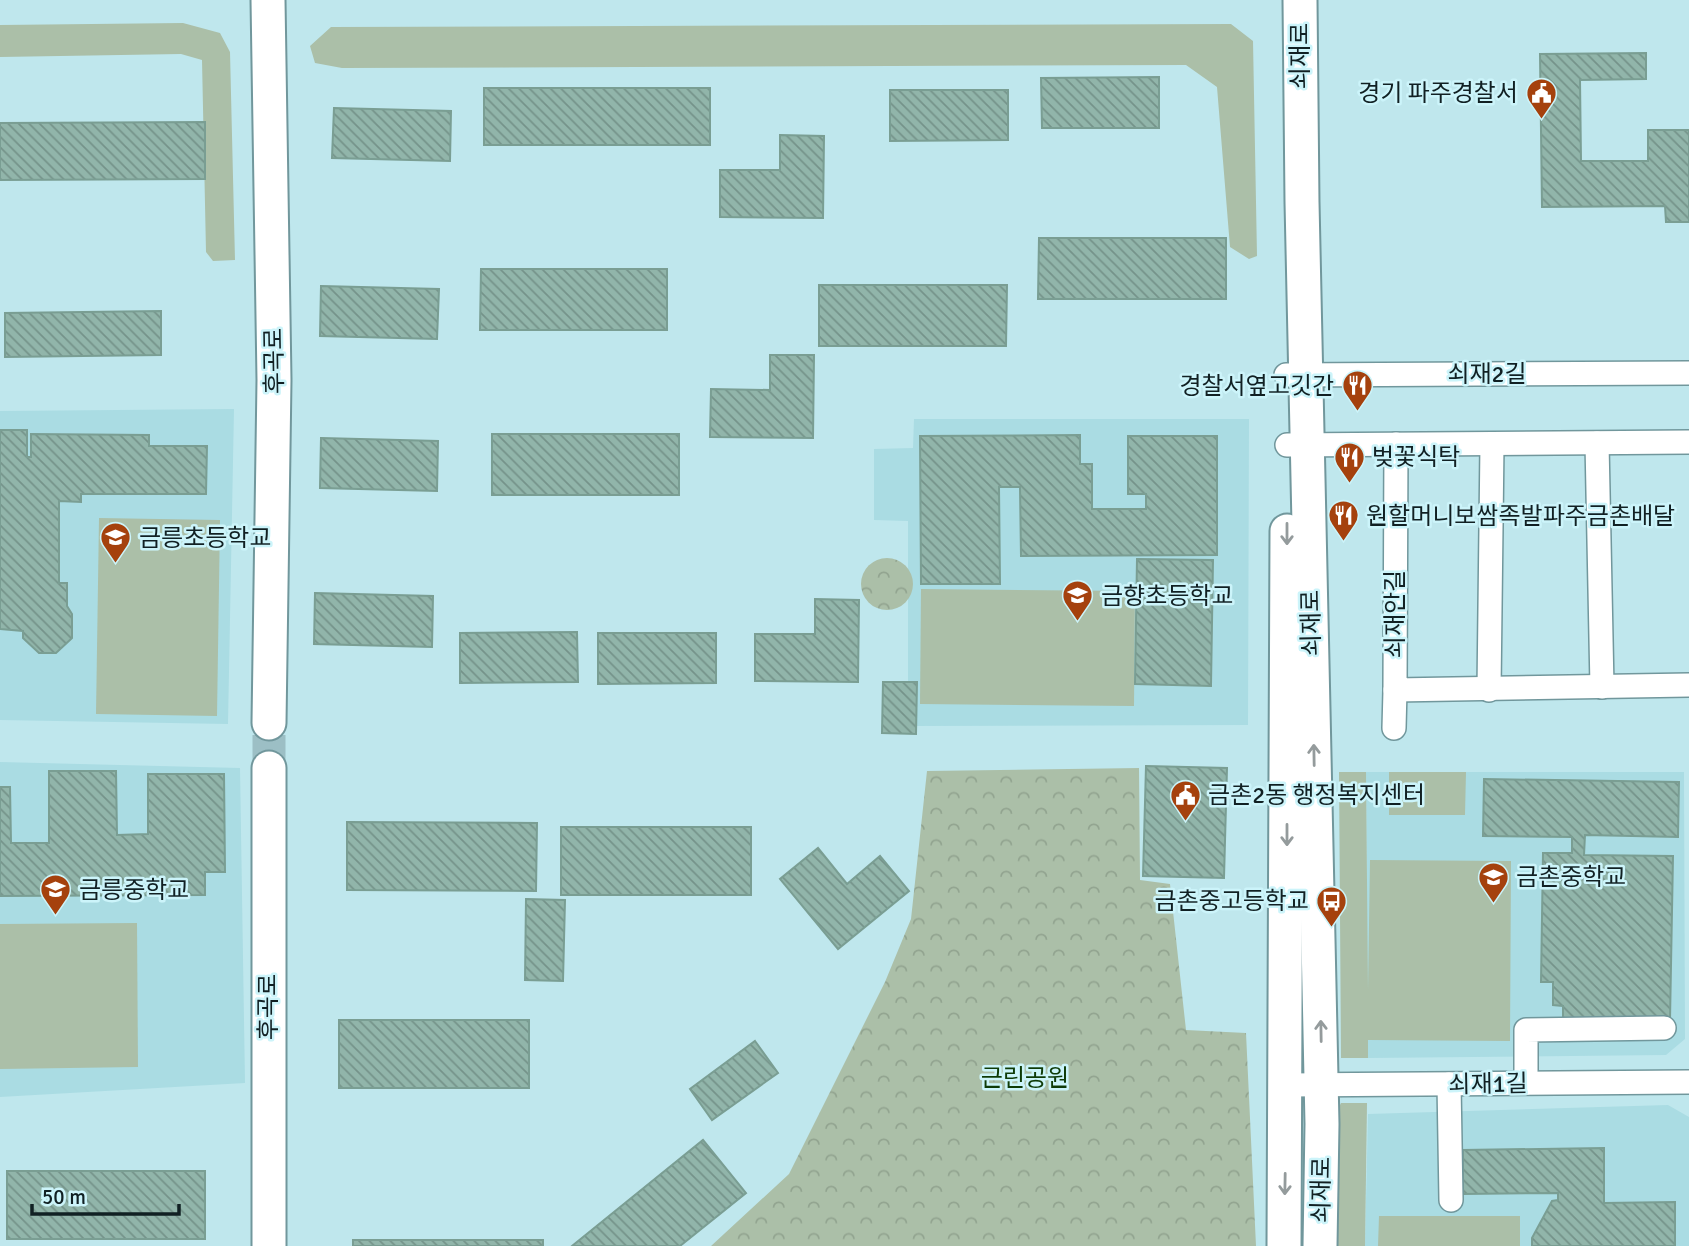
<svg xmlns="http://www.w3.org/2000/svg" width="1689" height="1246" viewBox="0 0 1689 1246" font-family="Signika,'Noto Sans KR',sans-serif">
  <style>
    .built { fill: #aadce3 }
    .grass { fill: #abbfa8 }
    .forest { fill: url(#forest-crowns) }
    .building { fill: url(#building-back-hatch); stroke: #7a9e93; stroke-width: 2 }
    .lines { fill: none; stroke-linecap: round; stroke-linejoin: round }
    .secondary-tunnel { stroke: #9cbfc5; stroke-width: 33; stroke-dasharray: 33 17; stroke-linecap: butt }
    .street-casing { stroke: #71979c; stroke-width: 26 }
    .secondary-casing { stroke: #71979c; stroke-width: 37 }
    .street { stroke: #fff; stroke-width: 23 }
    .secondary { stroke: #fff; stroke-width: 33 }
    .oneway { stroke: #949b9c }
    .labels { text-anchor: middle; stroke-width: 5; stroke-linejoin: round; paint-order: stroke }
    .street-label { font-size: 24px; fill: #112023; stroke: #ccf4fa }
    .poi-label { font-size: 24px; fill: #112023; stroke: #ccf4fa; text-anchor: start }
    .park-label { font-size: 24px; fill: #0e3b07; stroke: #ccf4fa }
  </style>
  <defs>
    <pattern id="forest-crowns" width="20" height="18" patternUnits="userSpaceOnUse" patternTransform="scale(1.75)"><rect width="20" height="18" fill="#abbfa8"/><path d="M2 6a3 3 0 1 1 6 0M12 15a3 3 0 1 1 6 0" fill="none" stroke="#92a490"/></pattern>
    <pattern id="building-back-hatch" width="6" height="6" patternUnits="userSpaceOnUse" patternTransform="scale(1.75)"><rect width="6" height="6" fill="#91b5aa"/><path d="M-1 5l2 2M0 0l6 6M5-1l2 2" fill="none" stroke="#75938a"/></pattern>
  </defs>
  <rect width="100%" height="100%" fill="#bfe7ed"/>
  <!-- built -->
  <g class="built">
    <path d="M234,409L228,724L0,720V411Z"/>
    <path d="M914,419H1249L1248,725L908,726V521L874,520V449L913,448Z"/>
    <path d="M0,762L240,768L245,1083L0,1097Z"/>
    <path d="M1366,772H1684L1685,1039L1666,1055L1368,1058Z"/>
    <path d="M1668,1105L1689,1117V1246H1365L1368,1114Z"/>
  </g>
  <!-- grass -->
  <g class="grass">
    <path d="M183,23L220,33L230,52L235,260L213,261L206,252L202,60L181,54L0,57V25Z"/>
    <path d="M1231,24L1253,41L1257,256L1249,259L1230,247L1217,87L1186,65L342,68L315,63L310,46L331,27Z"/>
    <path d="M99,518L220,520L217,716L96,714Z"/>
    <path d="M921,589L1135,591L1134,706L920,704Z"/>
    <path d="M1339,772H1366L1368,990L1370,860L1511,861L1510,1041L1368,1040V1058H1341Z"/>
    <path d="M1389,772H1466L1465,815H1389Z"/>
    <path d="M137,923L138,1067L0,1069V924Z"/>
    <path d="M1341,1103H1367L1365,1246H1335L1337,1111Z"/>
    <path d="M1379,1216H1520V1246H1378Z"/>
  </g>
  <!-- forest -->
  <g class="forest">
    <circle cx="887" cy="584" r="26"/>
    <path d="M1139,768L1140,880L1170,884L1186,1030L1246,1033L1256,1246H711L789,1174L885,982L911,919L927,771Z"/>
  </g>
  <!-- building -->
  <g class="building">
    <path d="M1646,53V79L1580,80L1581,161H1648V130H1689V222H1666L1665,206L1542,207L1540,54Z"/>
    <path d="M1159,77V128H1042L1041,78Z"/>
    <rect x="484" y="88" width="226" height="57"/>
    <path d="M890,90H1008V140L890,141Z"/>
    <path d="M334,108L451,111L450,161L332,158Z"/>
    <path d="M205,122V179L0,180V123Z"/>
    <path d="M780,135L824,136L823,218L720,217V170H780Z"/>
    <path d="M1039,238H1226V299H1038Z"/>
    <path d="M481,269H667V330H480Z"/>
    <path d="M819,285H1007L1006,346H819Z"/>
    <path d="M321,286L439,289L437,339L320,336Z"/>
    <path d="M161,311V355L5,357V313Z"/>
    <path d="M770,355H814L813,438L710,437L711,389L770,390Z"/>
    <path d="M0,430H27V457H31V434L149,435V446H207L206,494H81V502L59,501V583H67V606L72,614V638L56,653H39L23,638V631L0,629Z"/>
    <rect x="492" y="434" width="187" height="61"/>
    <path d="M1080,435V464H1092V509H1146V494H1128V436H1217V555L1021,556L1020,487H999L1000,584H921L920,436Z"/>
    <path d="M321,438L438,441L437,491L320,488Z"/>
    <path d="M1137,559L1213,560L1211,686L1135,684Z"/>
    <path d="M315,593L433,596L432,647L314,644Z"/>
    <path d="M815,599L859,600L858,682L755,681V634H815Z"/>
    <path d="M577,632L578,682L460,683V633Z"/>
    <path d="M598,633H716V683L598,684Z"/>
    <path d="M883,682H917L916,734L882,733Z"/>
    <path d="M1146,766L1227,768L1224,878L1143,876Z"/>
    <path d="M49,771H116L117,835L148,834V774H224L225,872H205V895L0,896V787H10L11,843H49Z"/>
    <path d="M1484,779L1679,782L1678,837L1585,835L1584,855L1673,856L1670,1020L1563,1018V1006L1553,1005V982H1541L1543,853H1572V837L1483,836Z"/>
    <path d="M347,822L537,823L536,891L347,890Z"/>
    <rect x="561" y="827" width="190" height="68"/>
    <path d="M818,848L847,884L880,856L909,891L838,949L780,879Z"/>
    <path d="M526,899L565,900L563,981L525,980Z"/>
    <rect x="339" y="1020" width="190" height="68"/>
    <path d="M755,1041L778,1073L712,1120L690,1089Z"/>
    <path d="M703,1140L746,1193L680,1246H572Z"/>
    <path d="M1604,1148V1203L1675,1202V1246H1532V1238L1552,1201L1558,1200V1193L1463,1194V1150Z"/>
    <rect x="7" y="1171" width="198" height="68"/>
    <rect x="353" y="1240" width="190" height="6"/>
  </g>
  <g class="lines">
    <!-- secondary-tunnel -->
    <path class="secondary-tunnel" d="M269,768V723"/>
    <defs>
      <g id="street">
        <path d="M1286,375L1689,373"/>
        <path d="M1597,443L1602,687"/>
        <path d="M1396,444L1395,690L1689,685"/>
        <path d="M1287,445L1689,442"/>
        <path d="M1489,690L1492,444"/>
        <path d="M1394,728L1395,690"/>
        <path d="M1526,1083V1030L1664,1028"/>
        <path d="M1449,1084L1451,1200"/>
        <path d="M1286,1085L1689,1082"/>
      </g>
      <g id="secondary">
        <path d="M268,0L274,380L269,723"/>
        <path d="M1300,0L1302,202L1322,1124L1320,1246"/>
        <path d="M269,768V1246"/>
        <path d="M1284,1246L1287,531"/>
      </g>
    </defs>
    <!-- street casing -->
    <use href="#street" class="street-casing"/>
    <!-- secondary casing -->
    <use href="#secondary" class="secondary-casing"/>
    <!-- street -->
    <use href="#street" class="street"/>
    <!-- secondary -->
    <use href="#secondary" class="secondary"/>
  </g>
  <!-- one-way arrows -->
  <defs><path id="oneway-shaft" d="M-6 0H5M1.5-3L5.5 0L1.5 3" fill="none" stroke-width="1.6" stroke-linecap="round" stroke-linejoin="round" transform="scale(1.75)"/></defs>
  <g class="oneway">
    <use href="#oneway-shaft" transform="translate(1287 534) rotate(90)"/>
    <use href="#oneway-shaft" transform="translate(1314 755) rotate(-91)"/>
    <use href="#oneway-shaft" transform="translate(1287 835) rotate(90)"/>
    <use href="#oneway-shaft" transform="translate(1321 1031) rotate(-91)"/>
    <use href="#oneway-shaft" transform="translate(1285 1184) rotate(91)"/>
  </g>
  <!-- icons -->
  <defs>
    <symbol id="civic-pin" viewBox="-11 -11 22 30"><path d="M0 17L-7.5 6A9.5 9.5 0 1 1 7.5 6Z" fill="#a5410d" stroke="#ccf4fa"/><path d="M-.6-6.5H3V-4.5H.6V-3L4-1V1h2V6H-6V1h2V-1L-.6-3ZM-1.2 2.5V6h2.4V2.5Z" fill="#fff"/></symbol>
    <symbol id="restaurant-pin" viewBox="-11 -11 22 30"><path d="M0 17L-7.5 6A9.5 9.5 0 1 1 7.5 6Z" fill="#a5410d" stroke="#ccf4fa"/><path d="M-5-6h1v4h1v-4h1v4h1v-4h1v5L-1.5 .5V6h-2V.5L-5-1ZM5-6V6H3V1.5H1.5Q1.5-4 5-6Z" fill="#fff"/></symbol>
    <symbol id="school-pin" viewBox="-11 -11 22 30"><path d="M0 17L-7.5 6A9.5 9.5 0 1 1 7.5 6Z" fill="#a5410d" stroke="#ccf4fa"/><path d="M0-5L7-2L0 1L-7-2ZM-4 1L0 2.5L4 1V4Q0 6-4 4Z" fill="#fff"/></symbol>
    <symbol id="bus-pin" viewBox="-11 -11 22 30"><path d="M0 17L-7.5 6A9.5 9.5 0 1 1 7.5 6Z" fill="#a5410d" stroke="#ccf4fa"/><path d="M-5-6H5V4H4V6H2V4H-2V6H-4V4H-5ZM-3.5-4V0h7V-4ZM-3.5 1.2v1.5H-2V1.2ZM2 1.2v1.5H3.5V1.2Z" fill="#fff"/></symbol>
  </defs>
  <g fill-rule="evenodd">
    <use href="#civic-pin" x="1524" y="76" width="35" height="47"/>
    <use href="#restaurant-pin" x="1340" y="368" width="35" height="47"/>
    <use href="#restaurant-pin" x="1332" y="440" width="35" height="47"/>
    <use href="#restaurant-pin" x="1326" y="498" width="35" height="47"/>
    <use href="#school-pin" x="98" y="520" width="35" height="47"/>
    <use href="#school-pin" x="1060" y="578" width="35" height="47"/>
    <use href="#civic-pin" x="1168" y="778" width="35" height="47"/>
    <use href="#school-pin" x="1476" y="860" width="35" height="47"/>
    <use href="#school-pin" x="38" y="872" width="35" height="47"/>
    <use href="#bus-pin" x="1314" y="884" width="35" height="47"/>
  </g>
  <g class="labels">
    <!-- street labels -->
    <g class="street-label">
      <text transform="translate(1300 56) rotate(-90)" y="8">쇠재로</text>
      <text transform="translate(274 361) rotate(-91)" y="8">후곡로</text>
      <text x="1487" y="382">쇠재2길</text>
      <text transform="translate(1395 614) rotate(-90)" y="8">쇠재안길</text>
      <text transform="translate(1311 623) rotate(-91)" y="8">쇠재로</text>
      <text transform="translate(268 1007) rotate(-90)" y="8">후곡로</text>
      <text transform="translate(1488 1084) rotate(-1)" y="8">쇠재1길</text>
      <text transform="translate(1321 1190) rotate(-89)" y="8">쇠재로</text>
    </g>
    <!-- poi labels -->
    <g class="poi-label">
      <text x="1518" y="101" text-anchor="end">경기 파주경찰서</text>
      <text x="1334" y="394" text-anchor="end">경찰서옆고깃간</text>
      <text x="1372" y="465">벚꽃식탁</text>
      <text x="1366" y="524">원할머니보쌈족발파주금촌배달</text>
      <text x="139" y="546">금릉초등학교</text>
      <text x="1101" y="604">금향초등학교</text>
      <text x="1208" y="803">금촌2동 행정복지센터</text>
      <text x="1516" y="885">금촌중학교</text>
      <text x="79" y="898">금릉중학교</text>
      <text x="1309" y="909" text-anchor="end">금촌중고등학교</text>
    </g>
    <!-- park labels -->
    <g class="park-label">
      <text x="1025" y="1086">근린공원</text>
    </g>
  </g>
  <!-- scale -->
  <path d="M32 1204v10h147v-10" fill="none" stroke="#112023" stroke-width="3.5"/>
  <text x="42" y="1204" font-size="21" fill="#112023" stroke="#ccf4fa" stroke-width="5" paint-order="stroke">50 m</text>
</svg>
